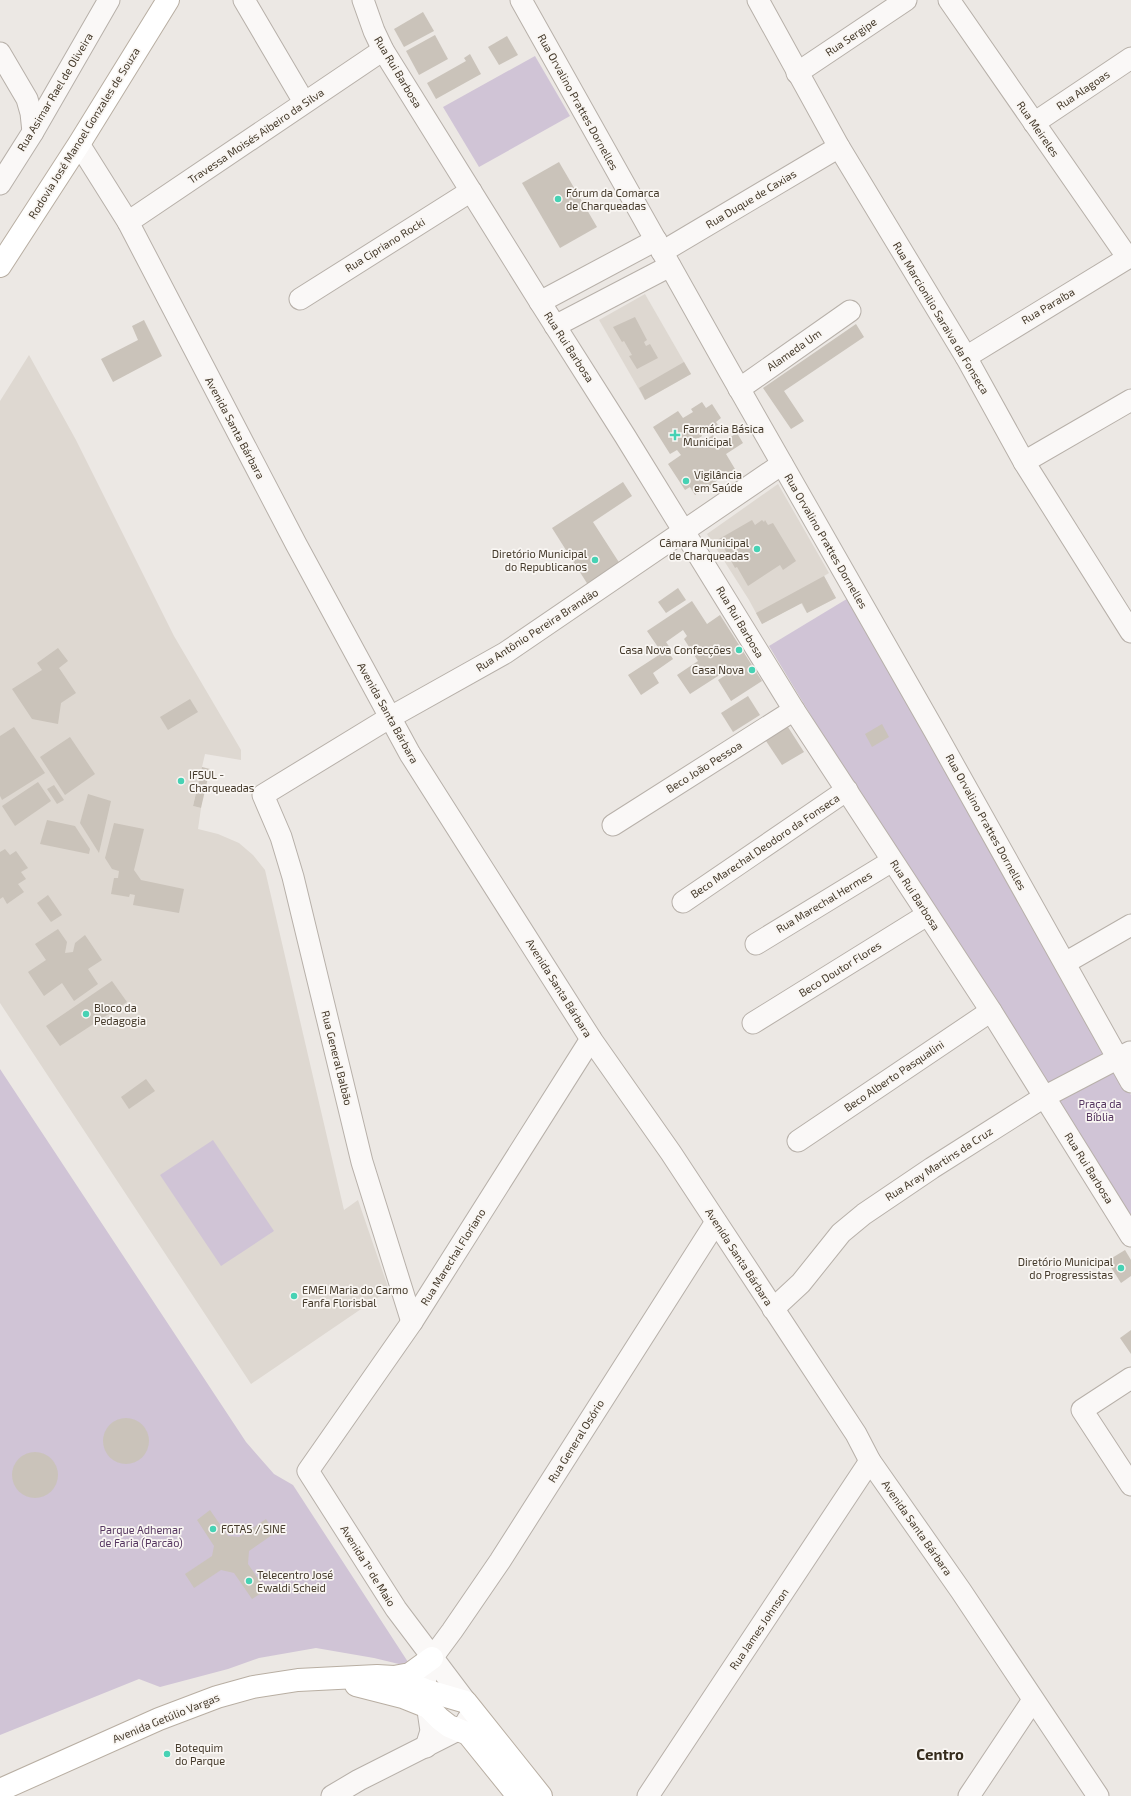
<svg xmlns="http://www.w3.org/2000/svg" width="1131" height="1796" viewBox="0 0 1131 1796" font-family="'Exo 2',sans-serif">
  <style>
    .built { fill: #ded8d1 }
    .green { fill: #d0c4d6 }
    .building { fill: #cac3ba }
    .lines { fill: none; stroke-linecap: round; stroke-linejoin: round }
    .minor-casing { stroke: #b7b0a9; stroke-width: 23 }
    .major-casing { stroke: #b8aea2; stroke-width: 24 }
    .minor { stroke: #faf8f7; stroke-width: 21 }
    .major { stroke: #fff; stroke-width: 22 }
    .poi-dot { fill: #47d2b4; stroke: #f9f6f3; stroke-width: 1.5 }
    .labels { text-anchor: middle; stroke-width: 3.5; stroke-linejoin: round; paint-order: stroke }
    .street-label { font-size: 11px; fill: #453a2b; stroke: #f9f6f3 }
    .poi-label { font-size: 11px; fill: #453a2b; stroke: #f9f6f3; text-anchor: start }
    .park-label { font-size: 11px; fill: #563761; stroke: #f9f6f3 }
    .district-label { font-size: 15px; font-weight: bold; fill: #362c1d; stroke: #f9f6f3 }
  </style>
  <rect width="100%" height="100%" fill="#ece8e4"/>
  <!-- built -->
  <g class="built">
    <path d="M645,294L691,374L645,400L599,320Z"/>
    <path d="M29,355L76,440L174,636L241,750V760L205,754L193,806L201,808L198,829L218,834L239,843L253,855L265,870L344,1210L358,1200L389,1290L251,1384L0,1003V401Z"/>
    <path d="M778,484L829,573L824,576L836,598L807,613L801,603L762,624L749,600L707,534Z"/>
  </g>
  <!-- green -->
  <g class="green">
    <path d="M535,56L570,116L479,167L443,107Z"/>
    <path d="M850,597L1108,1052L1048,1084L833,752L769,646Z"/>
    <path d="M1116,1068L1131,1095V1218L1056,1099Z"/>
    <path d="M0,1069L246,1442L274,1474L293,1485L408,1662L403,1665L374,1658L316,1648L259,1658L228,1669L160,1687L139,1679L0,1735Z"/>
    <path d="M213,1140L274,1231L221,1266L160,1175Z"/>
  </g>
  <!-- building -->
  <g class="building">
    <path d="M423,12L434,31L404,47L394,29Z"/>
    <path d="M435,35L448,59L419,75L406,51Z"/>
    <path d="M507,36L518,55L499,65L488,47Z"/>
    <path d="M470,54L481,74L436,99L427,83L466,61L464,58Z"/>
    <path d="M559,162L597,227L560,248L522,183Z"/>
    <path d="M635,317L647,340L644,342L646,346L650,344L658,358L637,369L629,356L632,355L624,341L622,342L613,327Z"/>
    <path d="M144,320L162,356L113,382L101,359L138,340L132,326Z"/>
    <path d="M856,324L864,337L784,391L804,421L791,429L763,388Z"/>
    <path d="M684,362L691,374L645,400L639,388Z"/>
    <path d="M702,402L706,408L712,404L721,418L716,422L718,425L707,432L705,429L700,432L702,436L689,444L693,448L713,435L719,444L737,433L743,443L726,454L735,469L695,495L690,487L685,490L668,464L681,455L677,450L670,454L653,427L678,411L683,418L693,412L691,409Z"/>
    <path d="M623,482L632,496L593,522L622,567L590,588L552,528Z"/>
    <path d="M752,520L755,525L762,520L764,522L765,520L768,525L773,523L796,561L783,570L780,565L748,586L737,567L735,568L719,539Z"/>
    <path d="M824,576L836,598L807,613L802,603L762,624L756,613Z"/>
    <path d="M678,588L686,600L666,613L658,602Z"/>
    <path d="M692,601L707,624L720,615L762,681L731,701L718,680L734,670L732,667L690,694L677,675L698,661L684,639L687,636L683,630L666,642L670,648L667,650L673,659L653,673L659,683L641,695L628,675L662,653L647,631Z"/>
    <path d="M58,648L68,661L59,668L76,693L61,703L58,724L32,719L12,689L42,670L37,663Z"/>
    <path d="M748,696L760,715L733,732L721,713Z"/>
    <path d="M190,699L198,712L168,730L160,717Z"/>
    <path d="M786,724L804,752L782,765L764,738Z"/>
    <path d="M882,724L889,737L872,747L865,734Z"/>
    <path d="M14,727L45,773L2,800L0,796V736Z"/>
    <path d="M70,737L95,774L65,795L40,757Z"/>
    <path d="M202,767L210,769L201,808L193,806Z"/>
    <path d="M38,782L51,801L15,826L2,806Z"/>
    <path d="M54,785L64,800L57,804L47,789Z"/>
    <path d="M88,794L111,801L99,853L80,823Z"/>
    <path d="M47,820L75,826L90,849L89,854L40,844Z"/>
    <path d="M114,823L144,829L134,870L141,880L184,889L179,913L133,905L135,895L130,894L129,897L111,894L114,878H118L119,871L112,869L105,858Z"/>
    <path d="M5,849L10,855L16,851L28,868L21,872L26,879L18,884L24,892L7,904L3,897L0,899V852Z"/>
    <path d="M48,895L62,915L51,922L37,903Z"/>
    <path d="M58,929L67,942L65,953L73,952L75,943L85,935L102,960L88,969L98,984L74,1001L62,983L44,996L28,972L46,960L35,944Z"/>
    <path d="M112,981L127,1002L60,1046L46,1026Z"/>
    <path d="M146,1079L155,1091L129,1109L121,1097Z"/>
    <path d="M1125,1250L1131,1260V1276L1121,1283L1107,1261Z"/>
    <path d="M1131,1330V1354L1120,1338Z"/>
    <circle cx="126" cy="1441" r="23"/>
    <circle cx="35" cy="1475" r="23"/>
    <path d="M210,1510L228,1536L239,1537L266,1519L275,1533L249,1551L248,1564L266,1590L252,1599L234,1573L221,1570L194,1588L185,1574L212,1556L214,1546L197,1520Z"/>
  </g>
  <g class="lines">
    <defs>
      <g id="minor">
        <path d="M244,0L304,102"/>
        <path d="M363,0L374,31L383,50L540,302L625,436L794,710L991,1011L1131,1236"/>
        <path d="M521,0L728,369L934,730L1131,1082"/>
        <path d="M758,0L839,147L966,357L1024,462L1131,632"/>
        <path d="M949,0L1128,258"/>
        <path d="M0,53L27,99L31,113L33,132"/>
        <path d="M797,73L906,0"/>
        <path d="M1034,123L1131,58"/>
        <path d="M79,144L128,222L296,544L410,754L591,1039L671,1153L856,1434L870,1461L961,1591L1098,1796"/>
        <path d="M0,184L33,132L109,0"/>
        <path d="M128,222L383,50"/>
        <path d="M662,252L839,147"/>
        <path d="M300,299L471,191"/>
        <path d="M540,302L656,240"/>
        <path d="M555,326L670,266"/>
        <path d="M966,357L1131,256"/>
        <path d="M739,389L850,311"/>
        <path d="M1024,462L1131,400"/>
        <path d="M613,825L794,710"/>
        <path d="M683,902L847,790"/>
        <path d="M756,944L892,861"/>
        <path d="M1065,963L1131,925"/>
        <path d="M753,1023L927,915"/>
        <path d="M798,1141L991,1011"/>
        <path d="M773,1309L801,1283L841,1233L864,1214L932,1168L1044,1097L1130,1052"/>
        <path d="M412,1322L362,1162L293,877L281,837L263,795L389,718L505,653L782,464"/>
        <path d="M1131,1378L1082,1410L1131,1485"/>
        <path d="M466,1702L396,1609L308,1471L412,1322L591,1039"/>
        <path d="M426,1747L431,1731L425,1690L426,1676L432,1658L452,1631L500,1561L716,1222"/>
        <path d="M332,1796L359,1780L458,1730L466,1723L468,1719"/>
        <path d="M648,1796L870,1461"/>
        <path d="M969,1796L1033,1700"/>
      </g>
      <g id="major">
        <path d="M0,266L79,144L168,0"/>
        <path d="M394,1677L410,1674L432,1658"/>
        <path d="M356,1685L403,1697L428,1707L440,1719L449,1726L468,1734L518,1796"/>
        <path d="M0,1790L159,1719L217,1697L253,1687L298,1680L377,1676L394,1677L425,1690L466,1702L541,1796"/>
      </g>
    </defs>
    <!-- minor casing -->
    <use href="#minor" class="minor-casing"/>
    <!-- major casing -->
    <use href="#major" class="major-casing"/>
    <!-- minor -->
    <use href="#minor" class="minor"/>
    <!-- major -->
    <use href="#major" class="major"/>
  </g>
  <!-- markers -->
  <g class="poi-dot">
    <circle cx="558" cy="199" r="4"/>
    <path d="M673 429h4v4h4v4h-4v4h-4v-4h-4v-4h4z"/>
    <circle cx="686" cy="481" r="4"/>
    <circle cx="757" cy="549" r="4"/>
    <circle cx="595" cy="560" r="4"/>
    <circle cx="739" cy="650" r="4"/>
    <circle cx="752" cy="670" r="4"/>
    <circle cx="181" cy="781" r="4"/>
    <circle cx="86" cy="1014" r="4"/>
    <circle cx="1121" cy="1268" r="4"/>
    <circle cx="294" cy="1296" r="4"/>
    <circle cx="213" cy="1529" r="4"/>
    <circle cx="249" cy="1581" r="4"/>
    <circle cx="167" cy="1754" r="4"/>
  </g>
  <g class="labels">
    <!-- street labels -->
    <g class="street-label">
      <text transform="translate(851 37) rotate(-34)" y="4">Rua Sergipe</text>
      <text transform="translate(398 72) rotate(59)" y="4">Rua Rui Barbosa</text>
      <text transform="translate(1083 90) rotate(-34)" y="4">Rua Alagoas</text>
      <text transform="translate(55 92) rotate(-59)" y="4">Rua Asimar Rael de Oliveira</text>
      <text transform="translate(578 102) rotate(61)" y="4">Rua Orvalino Prattes Dornelles</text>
      <text transform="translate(1038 129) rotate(55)" y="4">Rua Meireles</text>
      <text transform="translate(84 133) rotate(-58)" y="4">Rodovia José Manoel Gonzales de Souza</text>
      <text transform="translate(256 136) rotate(-34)" y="4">Travessa Moisés Aibeiro da Silva</text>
      <text transform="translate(751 199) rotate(-31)" y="4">Rua Duque de Caxias</text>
      <text transform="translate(385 245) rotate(-32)" y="4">Rua Cipriano Rocki</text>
      <text transform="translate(1048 306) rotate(-31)" y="4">Rua Paraíba</text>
      <text transform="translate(941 318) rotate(59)" y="4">Rua Marcionilio Saraiva da Fonseca</text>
      <text transform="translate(569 347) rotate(57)" y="4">Rua Rui Barbosa</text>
      <text transform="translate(794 350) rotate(-35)" y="4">Alameda Um</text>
      <text transform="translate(235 428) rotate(62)" y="4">Avenida Santa Bárbara</text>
      <text transform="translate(826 541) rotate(60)" y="4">Rua Orvalino Prattes Dornelles</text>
      <text transform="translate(740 622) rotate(59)" y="4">Rua Rui Barbosa</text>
      <text transform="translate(537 630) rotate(-33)" y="4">Rua Antônio Pereira Brandão</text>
      <text transform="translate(388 713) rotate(61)" y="4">Avenida Santa Bárbara</text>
      <text transform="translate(704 767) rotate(-32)" y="4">Beco João Pessoa</text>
      <text transform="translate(986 822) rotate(61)" y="4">Rua Orvalino Prattes Dornelles</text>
      <text transform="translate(765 846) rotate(-34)" y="4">Beco Marechal Deodoro da Fonseca</text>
      <text transform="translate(915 895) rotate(57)" y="4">Rua Rui Barbosa</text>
      <text transform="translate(824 902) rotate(-31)" y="4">Rua Marechal Hermes</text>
      <text transform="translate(840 969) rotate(-32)" y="4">Beco Doutor Flores</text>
      <text transform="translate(559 988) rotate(58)" y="4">Avenida Santa Bárbara</text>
      <text transform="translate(337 1058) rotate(76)" y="4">Rua General Balbão</text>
      <text transform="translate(894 1076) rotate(-34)" y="4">Beco Alberto Pasqualini</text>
      <text transform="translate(939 1164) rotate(-33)" y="4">Rua Aray Martins da Cruz</text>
      <text transform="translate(1089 1168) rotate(58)" y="4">Rua Rui Barbosa</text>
      <text transform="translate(453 1257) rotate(-58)" y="4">Rua Marechal Floriano</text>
      <text transform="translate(739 1257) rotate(57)" y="4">Avenida Santa Bárbara</text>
      <text transform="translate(576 1441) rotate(-58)" y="4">Rua General Osório</text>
      <text transform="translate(917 1528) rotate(55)" y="4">Avenida Santa Bárbara</text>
      <text transform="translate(368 1566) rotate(58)" y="4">Avenida 1º de Maio</text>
      <text transform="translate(759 1629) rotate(-56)" y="4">Rua James Johnson</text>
      <text transform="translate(166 1718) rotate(-22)" y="4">Avenida Getúlio Vargas</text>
    </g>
    <!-- poi labels -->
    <g class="poi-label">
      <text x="566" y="197">Fórum da Comarca<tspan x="566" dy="13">de Charqueadas</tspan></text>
      <text x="683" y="433">Farmácia Básica<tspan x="683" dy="13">Municipal</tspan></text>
      <text x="694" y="479">Vigilância<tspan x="694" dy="13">em Saúde</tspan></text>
      <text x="749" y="547" text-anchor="end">Câmara Municipal<tspan x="749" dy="13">de Charqueadas</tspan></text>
      <text x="587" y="558" text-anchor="end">Diretório Municipal<tspan x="587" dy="13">do Republicanos</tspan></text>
      <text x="731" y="654" text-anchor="end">Casa Nova Confecções</text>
      <text x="744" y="674" text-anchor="end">Casa Nova</text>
      <text x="189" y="779">IFSUL -<tspan x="189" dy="13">Charqueadas</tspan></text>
      <text x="94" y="1012">Bloco da<tspan x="94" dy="13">Pedagogia</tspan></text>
      <text x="1113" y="1266" text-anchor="end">Diretório Municipal<tspan x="1113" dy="13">do Progressistas</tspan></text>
      <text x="302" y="1294">EMEI Maria do Carmo<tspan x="302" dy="13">Fanfa Florisbal</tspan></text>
      <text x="221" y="1533">FGTAS / SINE</text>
      <text x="257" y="1579">Telecentro José<tspan x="257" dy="13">Ewaldi Scheid</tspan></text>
      <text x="175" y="1752">Botequim<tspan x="175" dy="13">do Parque</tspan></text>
    </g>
    <!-- park labels -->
    <g class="park-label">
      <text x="1100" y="1108">Praça da<tspan x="1100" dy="13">Bíblia</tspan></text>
      <text x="141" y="1534">Parque Adhemar<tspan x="141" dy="13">de Faria (Parcão)</tspan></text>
    </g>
    <!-- district labels -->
    <g class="district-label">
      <text x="940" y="1760">Centro</text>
    </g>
  </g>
</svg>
